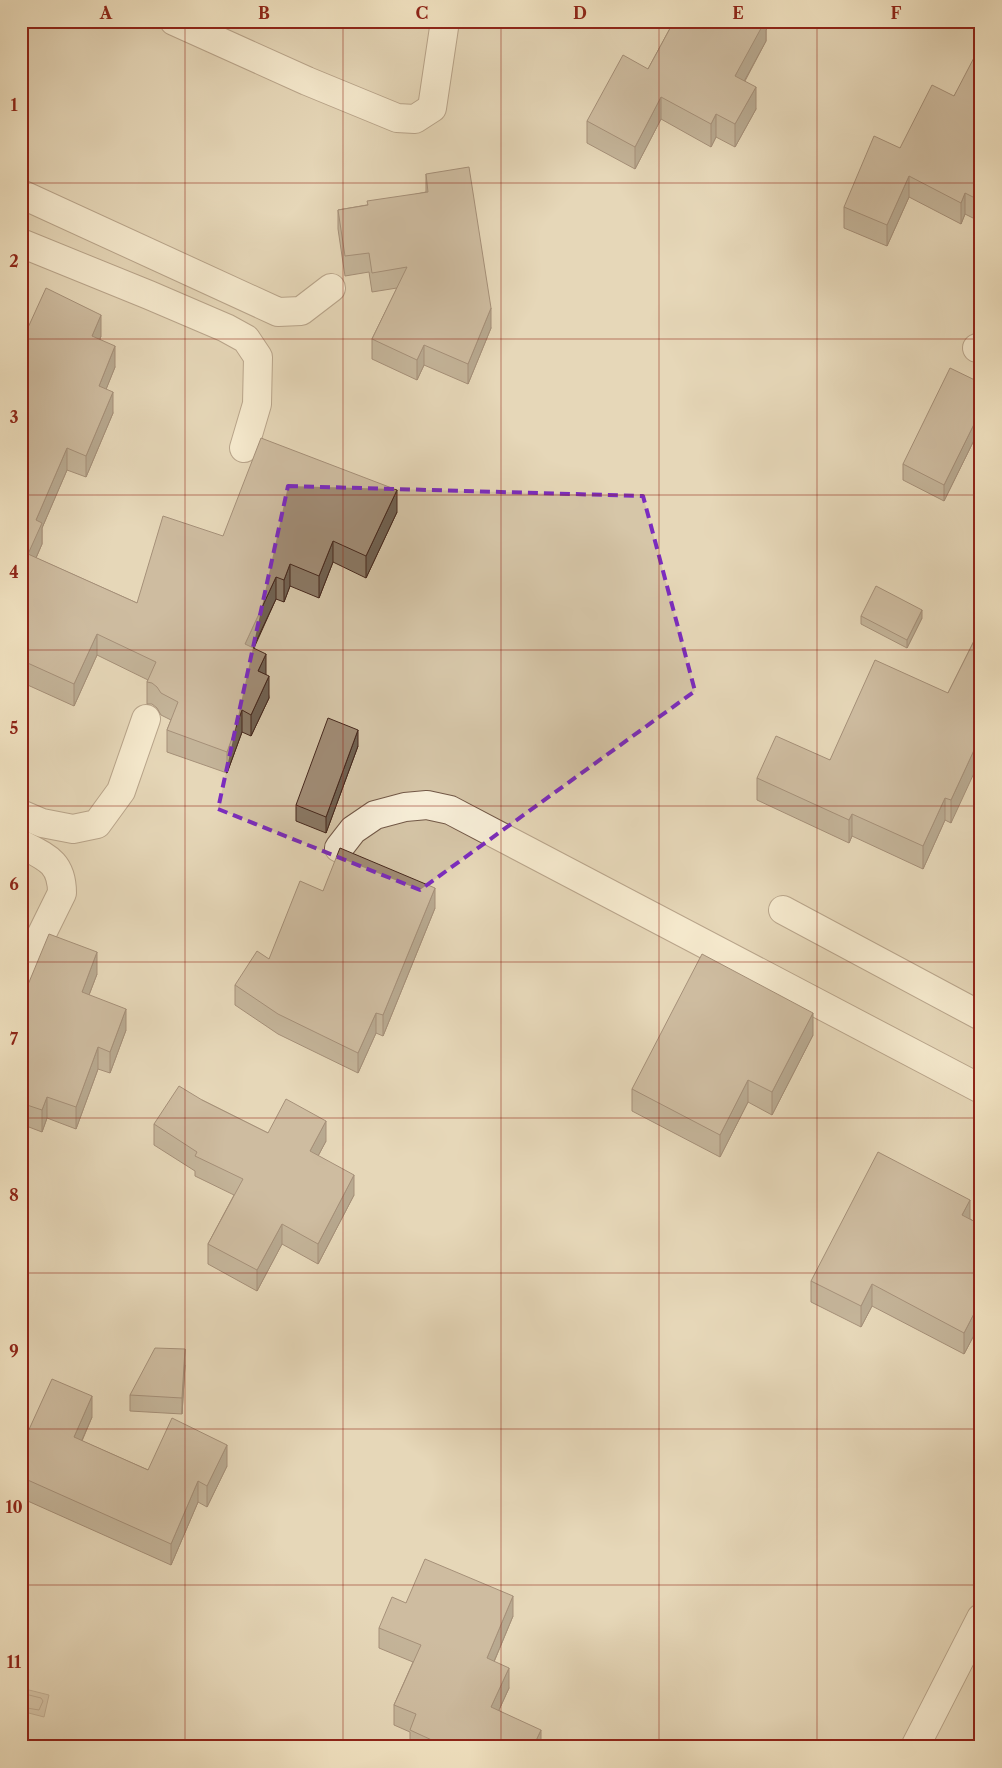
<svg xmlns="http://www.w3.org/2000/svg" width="1002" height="1768" viewBox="0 0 1002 1768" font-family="'Libre Caslon Text',serif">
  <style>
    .green { fill: #d6c6a8; stroke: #8e7762 }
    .water { fill: #b9a58c; stroke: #8b7360 }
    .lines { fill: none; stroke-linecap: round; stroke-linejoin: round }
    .shore { stroke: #806654; stroke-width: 1 }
    .minor-casing { stroke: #725847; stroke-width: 30 }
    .minor { stroke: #f8efd9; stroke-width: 28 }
    .wall { fill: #8a7864; stroke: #46281d }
    .shaded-wall { fill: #706151; stroke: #46281d }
    .building { fill: #a08b74; stroke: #46281d }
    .marked { fill: none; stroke: #7b2cbf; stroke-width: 4; stroke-dasharray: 10 6; stroke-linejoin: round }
    .grid { fill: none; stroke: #8f2418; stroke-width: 1; stroke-opacity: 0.55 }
    .neatline { fill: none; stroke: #8f2418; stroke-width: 2 }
    .grid-label { font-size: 16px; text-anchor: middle; font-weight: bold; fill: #8f2418 }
  </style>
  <rect width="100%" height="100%" fill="#f4e6c5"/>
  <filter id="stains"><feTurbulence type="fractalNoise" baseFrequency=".004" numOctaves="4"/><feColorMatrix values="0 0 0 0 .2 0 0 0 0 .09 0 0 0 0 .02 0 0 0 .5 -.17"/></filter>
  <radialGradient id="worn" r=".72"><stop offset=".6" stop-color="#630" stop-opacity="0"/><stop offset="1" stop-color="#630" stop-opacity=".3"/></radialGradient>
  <!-- green -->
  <rect class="green" x="21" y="21" width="960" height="1726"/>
  <!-- water -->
  <path class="water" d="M21,1688L49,1695L44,1717L21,1711Z"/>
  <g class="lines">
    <!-- shore -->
    <path class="shore" d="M21,1693L41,1698L43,1701L39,1710L21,1707"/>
    <defs>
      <g id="minor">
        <path d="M174,21L307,81L397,118L415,119L432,108L445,21"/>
        <path d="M21,194L278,312L301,311L331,288"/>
        <path d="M21,243L149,295L226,328L246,339L258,357L257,404L244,448"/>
        <path d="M977,348L981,349"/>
        <path d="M21,814L42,823L73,829L97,824L121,791L146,719"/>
        <path d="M21,844C46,857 62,862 62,893L25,968"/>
        <path d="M339,848L353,830L375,815L405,807L427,805L450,810L981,1089"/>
        <path d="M783,910L981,1016"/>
        <path d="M915,1747L981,1618"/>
      </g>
    </defs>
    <!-- minor casing -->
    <use href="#minor" class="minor-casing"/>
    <!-- minor -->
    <use href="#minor" class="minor"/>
  </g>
  <!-- wall -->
  <g class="wall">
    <path d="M674,21H771L766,30V41L745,81L756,109L735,147L716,137L711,147L661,119L635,169L587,143V121L648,69Z"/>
    <path d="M981,51V222L965,214L961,224L909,197L887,246L844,228V207L900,148L954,96Z"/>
    <path d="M426,174L491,328L468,384L424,365L417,380L372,359V339L397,288L372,292L369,272L345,276L338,229V210L367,205L426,192Z"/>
    <path d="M101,336L100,339L115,367L106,389L113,413L86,477L67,470L42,528V544L36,558L137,603L223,536L397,512L366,578L333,562L319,598L290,586L284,602L276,599L254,648L266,675L269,698L251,736L242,732L227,773L167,752V730L171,720L161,715L157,708L152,704H147V682L148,680L97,655L74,706L21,682V343Z"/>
    <path d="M981,383V426L944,501L903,480V464Z"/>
    <path d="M861,616L922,618L907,648L861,624Z"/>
    <path d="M981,627L951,823L945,820L923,869L852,836L849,843L757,800V778L830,760L948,693Z"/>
    <path d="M358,746L326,833L296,821V805Z"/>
    <path d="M323,891L435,908L383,1036L376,1033L358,1073L278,1034L235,1005V985L269,959Z"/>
    <path d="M97,974L89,995L126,1030L110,1073L98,1069L76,1129L47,1118L42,1132L21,1124V985L27,987Z"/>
    <path d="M813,1035L772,1115L748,1102L720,1157L632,1111V1089Z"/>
    <path d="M202,1100L268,1133L326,1141L318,1156L354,1195L318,1264L282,1244L257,1291L208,1264V1244L234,1195L195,1176V1171L154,1145V1124Z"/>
    <path d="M970,1219L981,1225V1322L964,1354L872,1306L861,1327L811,1302V1281Z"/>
    <path d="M185,1365L182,1414L130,1411V1395Z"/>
    <path d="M92,1417L82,1441L148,1470L227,1466L207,1507L198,1502L171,1565L21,1498V1447Z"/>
    <path d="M406,1603L513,1616L494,1662L509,1688L499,1710L541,1747H410V1732L394,1725V1705L413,1662L379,1648V1628Z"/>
  </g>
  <!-- shaded-wall -->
  <g class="shaded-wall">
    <path d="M761,21H771L766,30V41L735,98V76Z"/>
    <path d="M756,87V109L735,147V124Z"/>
    <path d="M661,97V119L635,169V147Z"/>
    <path d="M716,114V137L711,147V124Z"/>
    <path d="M909,176V197L887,246V225Z"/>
    <path d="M965,193V214L961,224V203Z"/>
    <path d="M491,308V328L468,384V364Z"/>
    <path d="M101,315V336L92,357V336Z"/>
    <path d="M424,345V365L417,380V360Z"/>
    <path d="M115,346V367L99,407V386Z"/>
    <path d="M113,392V413L86,477V456Z"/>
    <path d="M981,410V426L944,501V485Z"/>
    <path d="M67,448V470L42,528V544L28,576V554L36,520Z"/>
    <path d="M397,490V512L366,578V556Z"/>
    <path d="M333,541V562L319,598V576Z"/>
    <path d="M290,564V586L284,602V580Z"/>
    <path d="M276,577V599L245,665V644Z"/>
    <path d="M922,610V618L907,648V640Z"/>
    <path d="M97,634V655L74,706V684Z"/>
    <path d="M266,654V675L258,671Z"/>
    <path d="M269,676V698L251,736V715Z"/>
    <path d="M242,710V732L227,773V752Z"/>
    <path d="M358,730V746L326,833V817Z"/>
    <path d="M981,735V758L951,823V800Z"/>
    <path d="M945,798V820L923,869V846Z"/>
    <path d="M852,814V836L849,843V820Z"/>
    <path d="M435,888V908L383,1036V1015Z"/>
    <path d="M97,952V974L82,1013V992Z"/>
    <path d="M126,1009V1030L110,1073V1052Z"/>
    <path d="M376,1013V1033L358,1073V1053Z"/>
    <path d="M813,1013V1035L772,1115V1092Z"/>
    <path d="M98,1047V1069L76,1129V1107Z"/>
    <path d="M748,1080V1102L720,1157V1135Z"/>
    <path d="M47,1097V1118L42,1132V1110Z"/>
    <path d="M326,1121V1141L310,1171V1151Z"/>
    <path d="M354,1175V1195L318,1264V1244Z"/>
    <path d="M970,1200V1221L962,1215Z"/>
    <path d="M282,1224V1244L257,1291V1270Z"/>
    <path d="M26,1247V1268L21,1279V1259Z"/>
    <path d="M872,1284V1306L861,1327V1306Z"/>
    <path d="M981,1300V1322L964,1354V1333Z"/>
    <path d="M185,1349V1365L182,1414V1398Z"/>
    <path d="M92,1396V1417L74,1458V1437Z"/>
    <path d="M227,1445V1466L207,1507V1486Z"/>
    <path d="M198,1481V1502L171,1565V1544Z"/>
    <path d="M513,1596V1616L487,1678V1658Z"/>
    <path d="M509,1668V1688L491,1727V1707Z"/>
    <path d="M541,1730V1747H533Z"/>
  </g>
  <!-- building -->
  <g class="building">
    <path d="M674,21H765L735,76L756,87L735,124L716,114L711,124L661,97L635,147L587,121L623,55L648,69Z"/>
    <path d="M978,50L981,51V201L965,193L961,203L909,176L887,225L844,207L874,136L900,148L932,85L954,96Z"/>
    <path d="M469,167L491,308L468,364L424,345L417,360L372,339L407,267L372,273L369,253L345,256L338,210L368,205L367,201L428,192L426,174Z"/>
    <path d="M46,288L101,315L92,336L115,346L99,386L113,392L86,456L67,448L36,520L42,523L28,554L137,603L163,516L223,536L261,438L397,490L366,556L333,541L319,576L290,564L284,580L276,577L245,644L266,654L258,671L269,676L251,715L242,710L227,752L167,730L178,702L161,693L157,687L152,683L147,682L156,662L97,634L74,684L21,660V343Z"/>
    <path d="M950,368L981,383V410L944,485L903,464Z"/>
    <path d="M876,586L922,610L907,640L861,616Z"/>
    <path d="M981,627V735L951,800L945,798L923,846L852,814L849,820L757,778L776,736L830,760L875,660L948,693Z"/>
    <path d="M328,718L358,730L326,817L296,805Z"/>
    <path d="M340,848L435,888L383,1015L376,1013L358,1053L278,1014L235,985L257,951L269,959L300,881L323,891Z"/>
    <path d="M49,934L97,952L82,992L126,1009L110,1052L98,1047L76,1107L47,1097L42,1110L21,1103V985L27,987Z"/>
    <path d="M702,954L813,1013L772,1092L748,1080L720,1135L632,1089Z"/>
    <path d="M179,1086L202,1100L268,1133L286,1099L326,1121L310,1151L354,1175L318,1244L282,1224L257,1270L208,1244L243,1179L195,1156L197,1152L154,1124Z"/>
    <path d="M878,1152L970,1200L962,1215L981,1225V1300L964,1333L872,1284L861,1306L811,1281Z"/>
    <path d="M21,1245L26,1247L21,1259Z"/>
    <path d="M155,1348L185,1349L182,1398L130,1395Z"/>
    <path d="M52,1379L92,1396L74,1437L148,1470L172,1418L227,1445L207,1486L198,1481L171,1544L21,1477V1447Z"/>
    <path d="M425,1559L513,1596L487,1658L509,1668L491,1707L541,1730L533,1747H485L473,1741L471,1747H447L410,1730L416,1714L394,1705L421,1645L379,1628L392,1597L406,1603Z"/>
  </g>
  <!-- marked area -->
  <path d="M0 0H1002V1768H0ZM288,486L643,496L695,691L420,890L218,809Z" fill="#f4e6c5" fill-opacity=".55" fill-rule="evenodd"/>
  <path class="marked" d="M288,486L643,496L695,691L420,890L218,809Z"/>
  <!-- grid -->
  <path class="grid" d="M185,21V1747M343,21V1747M501,21V1747M659,21V1747M817,21V1747M21,183H981M21,339H981M21,495H981M21,650H981M21,806H981M21,962H981M21,1118H981M21,1273H981M21,1429H981M21,1585H981"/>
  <!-- margin -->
  <rect width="1002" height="1768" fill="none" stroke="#f4e6c5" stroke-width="55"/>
  <rect x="28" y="28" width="946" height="1712" class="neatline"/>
  <g class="grid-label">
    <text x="106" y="19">A</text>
    <text x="264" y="19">B</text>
    <text x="422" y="19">C</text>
    <text x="580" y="19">D</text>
    <text x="738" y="19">E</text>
    <text x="896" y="19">F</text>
    <text x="14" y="111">1</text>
    <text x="14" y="267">2</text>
    <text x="14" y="423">3</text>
    <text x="14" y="578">4</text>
    <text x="14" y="734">5</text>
    <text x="14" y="890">6</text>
    <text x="14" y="1045">7</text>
    <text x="14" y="1201">8</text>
    <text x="14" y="1357">9</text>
    <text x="14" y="1513">10</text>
    <text x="14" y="1668">11</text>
  </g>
  <rect width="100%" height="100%" filter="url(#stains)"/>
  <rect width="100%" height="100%" fill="url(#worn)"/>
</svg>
